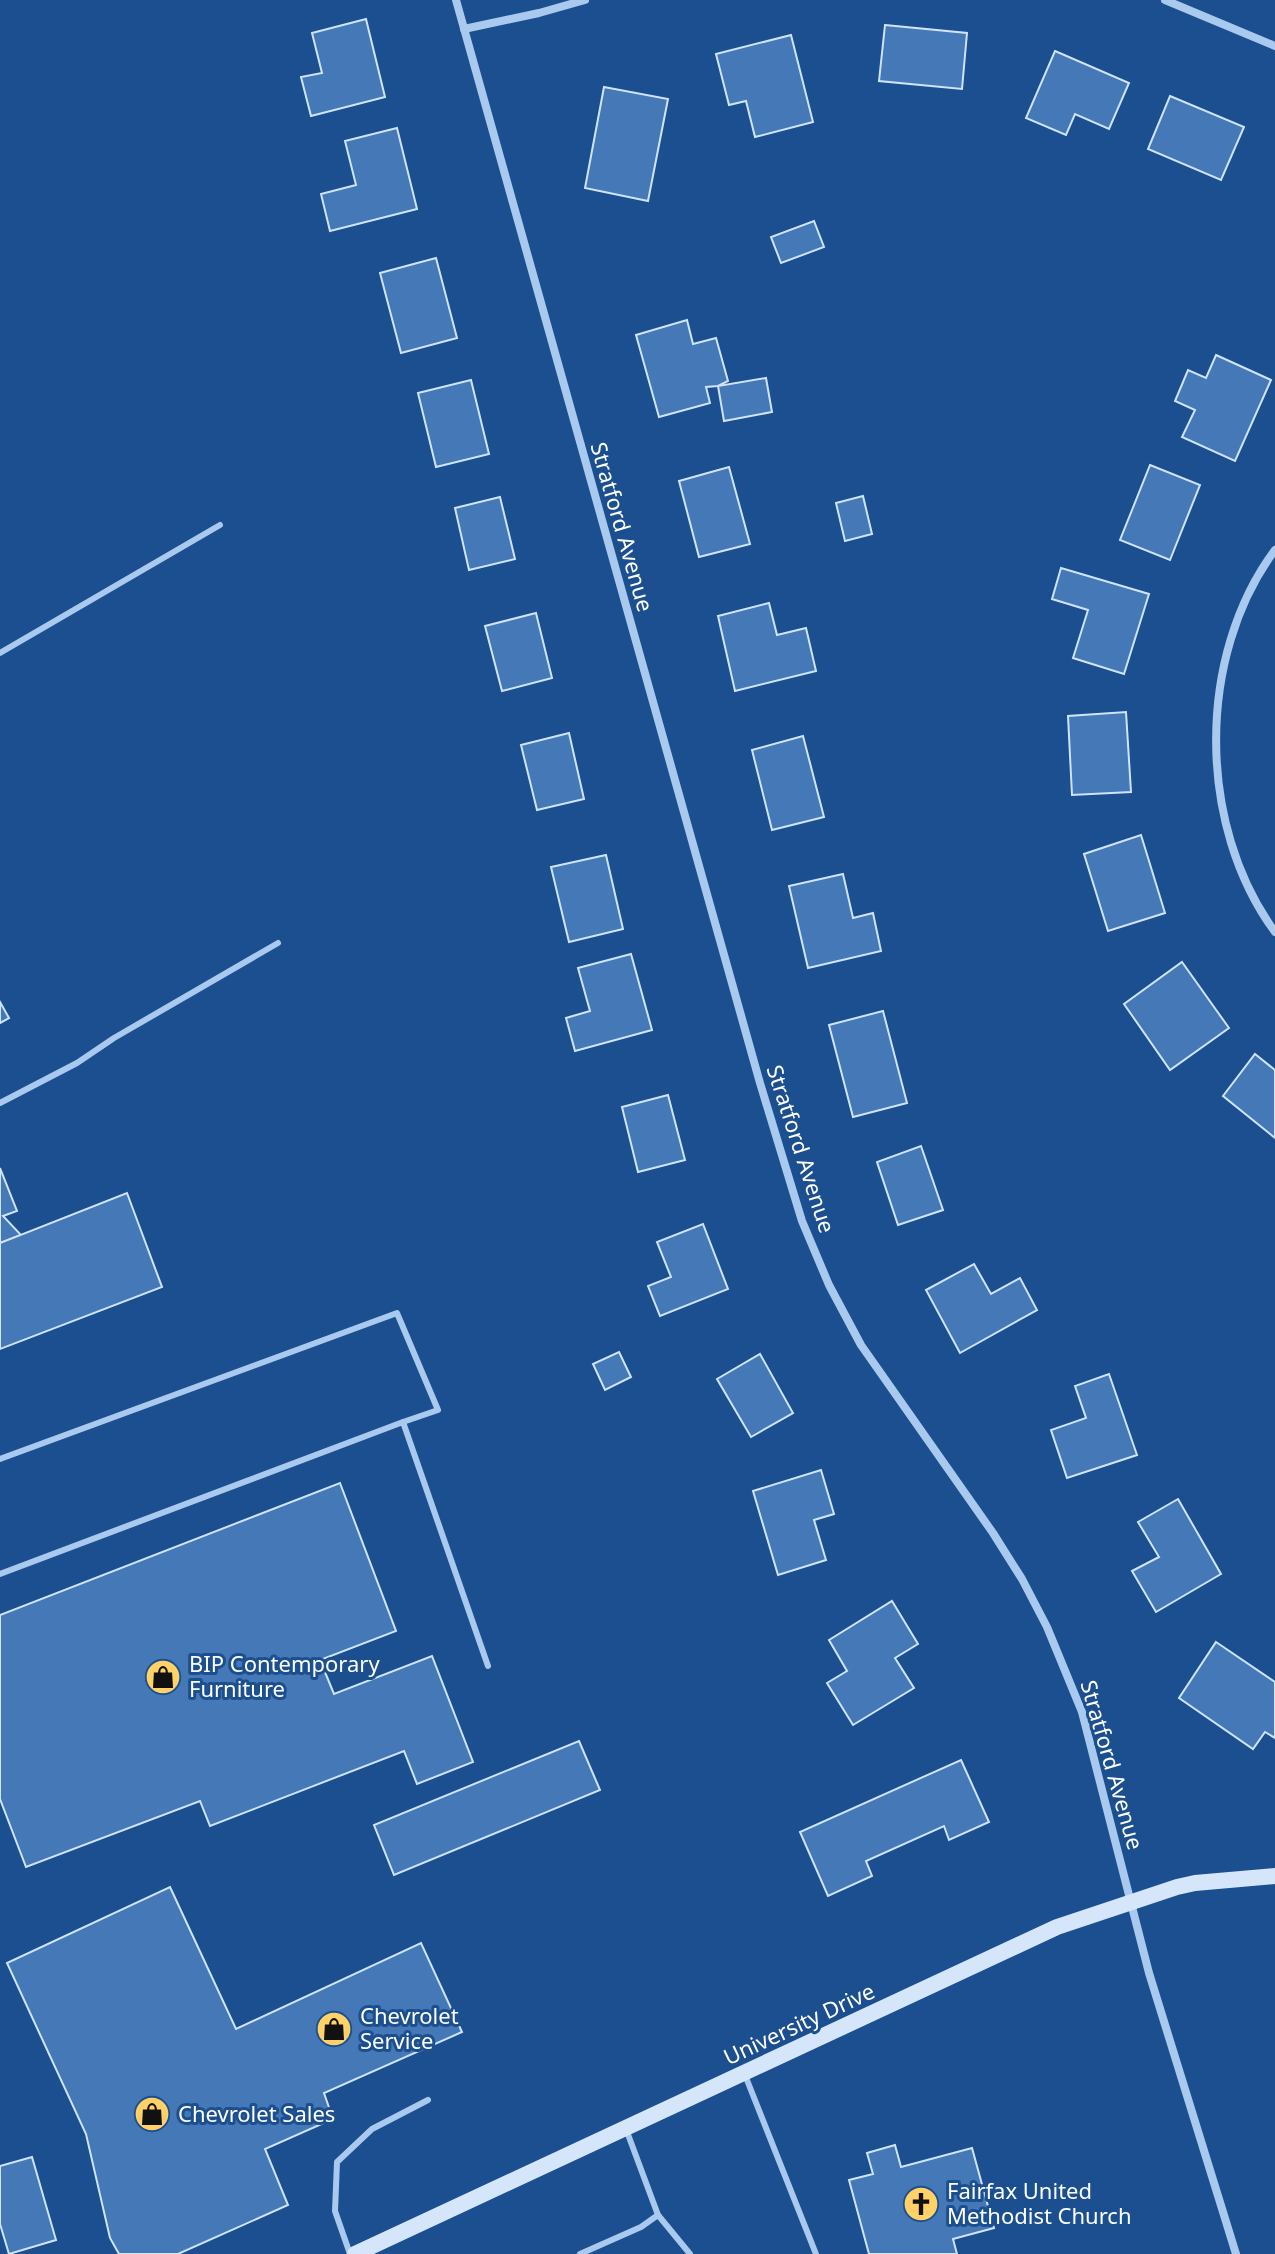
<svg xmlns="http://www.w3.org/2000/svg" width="1275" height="2254" viewBox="0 0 1275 2254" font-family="'Noto Sans',sans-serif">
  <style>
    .building { fill: #4478b7; stroke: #cfe3fa; stroke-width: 2 }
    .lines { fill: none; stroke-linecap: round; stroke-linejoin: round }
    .lane { stroke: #a9c9ee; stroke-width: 6 }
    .street { stroke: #a9c9ee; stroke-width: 8 }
    .secondary { stroke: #d6e6fa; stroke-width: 16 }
    .labels { text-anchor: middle; stroke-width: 6; stroke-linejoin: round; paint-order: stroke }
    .street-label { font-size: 22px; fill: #fff; stroke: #1b4f8f }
    .poi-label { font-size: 22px; fill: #fff; stroke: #1b4f8f; text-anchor: start }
  </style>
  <rect width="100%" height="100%" fill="#1b4f8f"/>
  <!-- building -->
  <g class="building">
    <path d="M366,19L385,97L311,116L301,77L322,73L312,33Z"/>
    <path d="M885,25L967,33L962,89L879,81Z"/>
    <path d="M791,35L813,122L755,137L746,101L729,105L716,54Z"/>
    <path d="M1055,51L1129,83L1109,129L1075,114L1066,135L1026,118Z"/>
    <path d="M604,87L668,99L648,201L585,188Z"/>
    <path d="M1170,96L1244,127L1221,180L1148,149Z"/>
    <path d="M397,128L417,209L330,231L321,194L356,185L345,141Z"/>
    <path d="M814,221L824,247L781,263L771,237Z"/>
    <path d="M436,258L457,338L401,353L380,273Z"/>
    <path d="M687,320L693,344L716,338L728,381L718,386L706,387L710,403L659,417L636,335Z"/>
    <path d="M1216,355L1271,380L1235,461L1182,437L1195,410L1175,401L1188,370L1206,378Z"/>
    <path d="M766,378L772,412L724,421L718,386Z"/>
    <path d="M471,380L489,454L436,467L418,393Z"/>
    <path d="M1150,465L1200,485L1170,560L1120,540Z"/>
    <path d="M729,467L750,544L699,557L679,481Z"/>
    <path d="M863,496L872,534L845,541L836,503Z"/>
    <path d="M500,497L515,559L469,570L455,508Z"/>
    <path d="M1061,568L1149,594L1124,674L1073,658L1088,610L1052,599Z"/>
    <path d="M769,603L777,635L806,628L816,671L735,691L718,616Z"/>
    <path d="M536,613L552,678L502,691L485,626Z"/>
    <path d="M1126,712L1131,792L1072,795L1068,716Z"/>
    <path d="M569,733L584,799L537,810L521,745Z"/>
    <path d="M803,736L824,817L772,830L752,750Z"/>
    <path d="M1141,835L1165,913L1108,931L1084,854Z"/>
    <path d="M606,855L623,929L569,942L551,867Z"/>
    <path d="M843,874L853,918L873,913L881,951L808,968L789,886Z"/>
    <path d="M631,954L652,1030L575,1051L566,1018L590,1011L578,968Z"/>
    <path d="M1182,962L1229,1028L1170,1070L1124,1004Z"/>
    <path d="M0,1002L9,1018L0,1023Z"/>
    <path d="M883,1011L907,1103L853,1117L829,1025Z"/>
    <path d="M1255,1054L1275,1070V1138L1223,1096Z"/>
    <path d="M668,1095L685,1160L638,1172L622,1107Z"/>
    <path d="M921,1146L943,1210L898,1225L877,1162Z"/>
    <path d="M0,1168L17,1211L3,1216L21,1235L0,1243Z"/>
    <path d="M127,1193L162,1287L0,1349V1243Z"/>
    <path d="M703,1224L728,1289L660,1316L648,1286L671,1277L657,1242Z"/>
    <path d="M974,1264L991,1294L1020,1278L1037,1310L960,1353L926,1290Z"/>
    <path d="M619,1352L631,1377L605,1390L593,1364Z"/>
    <path d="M760,1354L793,1413L751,1437L717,1379Z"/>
    <path d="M1109,1374L1137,1455L1067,1478L1051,1430L1086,1418L1075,1386Z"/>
    <path d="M821,1470L834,1514L814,1520L826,1560L778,1575L753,1491Z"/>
    <path d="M340,1483L396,1631L320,1660L334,1694L432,1656L473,1762L417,1784L404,1751L210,1826L200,1801L26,1867L0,1799V1615Z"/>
    <path d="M1178,1499L1221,1574L1156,1612L1132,1571L1159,1557L1138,1522Z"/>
    <path d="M892,1601L918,1644L895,1658L914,1688L853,1725L827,1683L847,1671L829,1640Z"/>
    <path d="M1216,1642L1275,1682V1738L1265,1732L1253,1749L1179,1698Z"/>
    <path d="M579,1741L600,1790L394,1875L374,1825Z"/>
    <path d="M961,1760L989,1822L949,1840L944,1826L866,1861L872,1876L828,1896L800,1832Z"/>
    <path d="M170,1887L236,2029L421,1943L462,2032L324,2093L333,2119L265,2149L288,2205L178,2254H119L110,2238L86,2134L7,1963Z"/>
    <path d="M895,2145L901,2167L972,2148L994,2228L953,2239L957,2254H869L849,2180L873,2174L867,2153Z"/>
    <path d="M32,2157L56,2240L9,2254L0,2224V2166Z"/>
  </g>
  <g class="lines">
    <!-- lane -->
    <g class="lane">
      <path d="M0,653L220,525"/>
      <path d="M0,1103L77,1063L114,1038L278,943"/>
      <path d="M0,1459L397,1313L438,1410L403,1422"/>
      <path d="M0,1574L403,1422L488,1666"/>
      <path d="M745,2075L816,2254"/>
      <path d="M658,2215L690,2254"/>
      <path d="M350,2254L335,2211L337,2162L372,2129L428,2100"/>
      <path d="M580,2254L641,2227L658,2215L626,2129"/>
    </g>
    <!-- street -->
    <g class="street">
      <path d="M456,0L760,1083L802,1221L829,1285L861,1345L993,1533L1022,1579L1047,1627L1082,1712L1149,1973L1236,2254"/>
      <path d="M1165,0L1275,46"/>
      <path d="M464,29L539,13L585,0"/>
      <path d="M1275,550C1196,656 1197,826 1275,932"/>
    </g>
    <!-- secondary -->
    <path class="secondary" d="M355,2254L1057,1927L1177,1887L1195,1883L1275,1876"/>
  </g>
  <!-- icons -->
  <defs>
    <symbol id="shop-disc" viewBox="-11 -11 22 22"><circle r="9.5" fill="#ffd166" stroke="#1b4f8f"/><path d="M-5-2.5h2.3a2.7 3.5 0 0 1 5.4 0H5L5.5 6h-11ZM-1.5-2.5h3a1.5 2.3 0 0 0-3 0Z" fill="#111"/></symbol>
    <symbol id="church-disc" viewBox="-11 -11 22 22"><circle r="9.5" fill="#ffd166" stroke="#1b4f8f"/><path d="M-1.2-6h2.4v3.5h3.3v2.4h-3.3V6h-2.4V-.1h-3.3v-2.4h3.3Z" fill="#111"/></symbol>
  </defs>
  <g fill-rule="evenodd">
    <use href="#shop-disc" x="143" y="1657" width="40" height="40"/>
    <use href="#shop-disc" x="314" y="2009" width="40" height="40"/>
    <use href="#shop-disc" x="132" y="2094" width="40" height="40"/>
    <use href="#church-disc" x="901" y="2184" width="40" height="40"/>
  </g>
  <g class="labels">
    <!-- street labels -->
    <g class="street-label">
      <text transform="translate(622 527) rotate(74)" y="8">Stratford Avenue</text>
      <text transform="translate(801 1149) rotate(72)" y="8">Stratford Avenue</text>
      <text transform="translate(1112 1765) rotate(74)" y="8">Stratford Avenue</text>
      <text transform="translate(799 2024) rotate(-25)" y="8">University Drive</text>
    </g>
    <!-- poi labels -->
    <g class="poi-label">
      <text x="189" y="1672">BIP Contemporary<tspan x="189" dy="25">Furniture</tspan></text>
      <text x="360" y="2024">Chevrolet<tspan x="360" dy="25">Service</tspan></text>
      <text x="178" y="2122">Chevrolet Sales</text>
      <text x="947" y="2199">Fairfax United<tspan x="947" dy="25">Methodist Church</tspan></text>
    </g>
  </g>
</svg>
